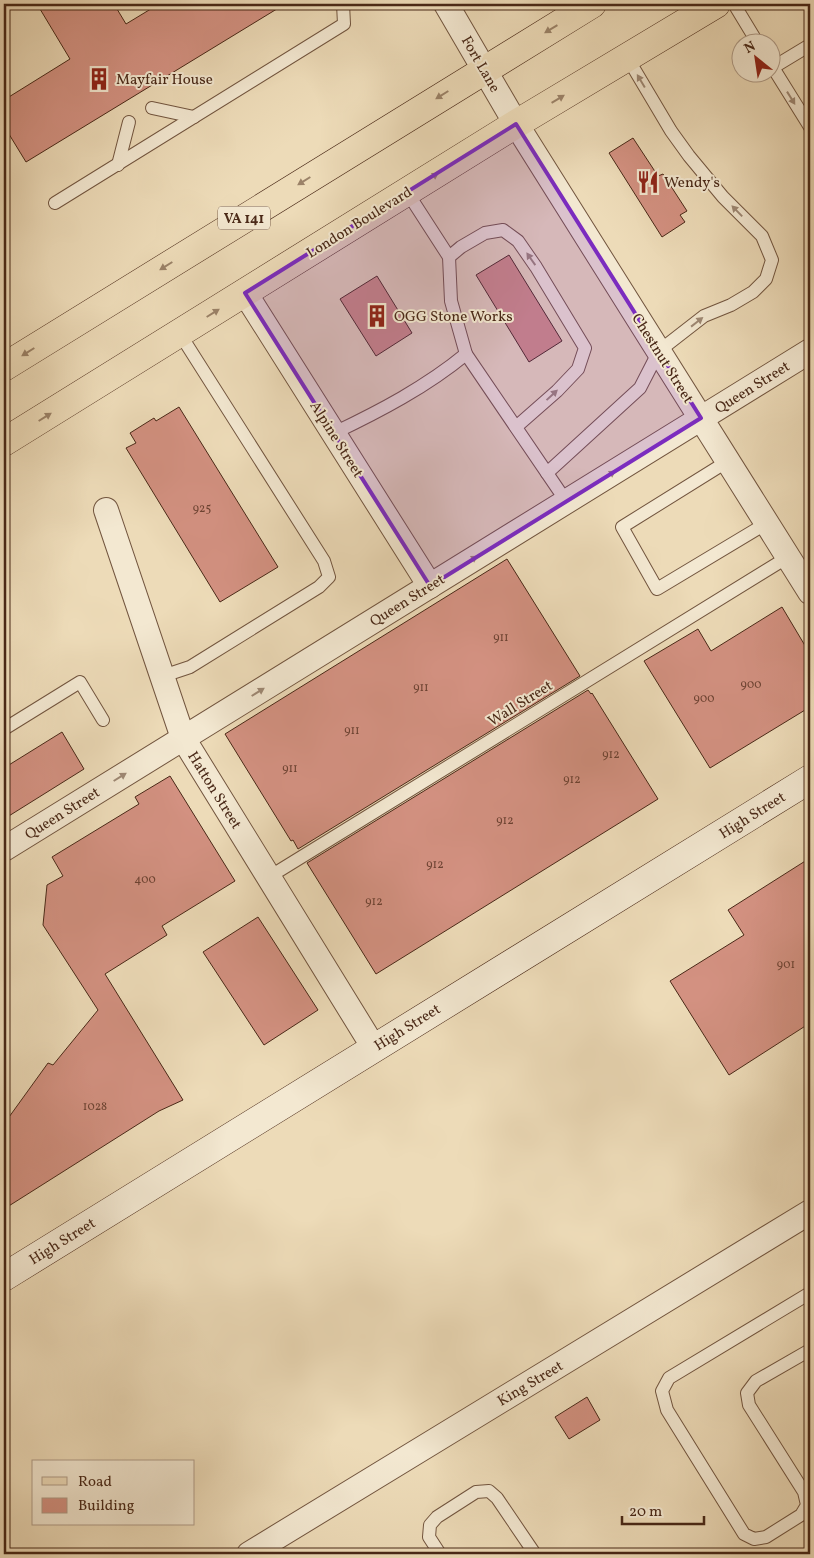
<svg xmlns="http://www.w3.org/2000/svg" width="814" height="1558" viewBox="0 0 814 1558" font-family="Vollkorn,serif">
  <style>
    .building { fill: #d39181; stroke: #492817 }
    .lines { fill: none; stroke-linecap: round; stroke-linejoin: round }
    .service-casing { stroke: #72553f; stroke-width: 14 }
    .minor-casing { stroke: #72553f; stroke-width: 26 }
    .secondary-casing { stroke: #492817; stroke-width: 29 }
    .primary-casing { stroke: #492817; stroke-width: 29 }
    .service { stroke: #f3e8d1; stroke-width: 12 }
    .minor { stroke: #f3e8d1; stroke-width: 24 }
    .secondary { stroke: #f3e8d1; stroke-width: 28 }
    .primary { stroke: #eddbb8; stroke-width: 28 }
    .oneway { fill: #9b8268 }
    .oneway2 { fill: #9e8874 }
    .marked { fill: #7b2cbf; fill-opacity: 0.2; stroke: #7b2cbf; stroke-width: 4; stroke-linejoin: round }
    .labels { text-anchor: middle; stroke-width: 4; stroke-linejoin: round; paint-order: stroke }
    .number-label { font-size: 12px; fill: #6c4232 }
    .shield { fill: #f3e8d1; stroke: #7c624f; stroke-width: 1 }
    .shield-label { font-size: 14px; font-weight: bold; fill: #492817 }
    .street-label { font-size: 15px; fill: #492817; stroke: #f3e8d1 }
    .poi-label { font-size: 15px; fill: #492817; stroke: #f3e8d1; text-anchor: start }
  </style>
  <rect width="100%" height="100%" fill="#eddbb8"/>
  <filter id="stains"><feTurbulence type="fractalNoise" baseFrequency=".004" numOctaves="4"/><feColorMatrix values="0 0 0 0 .2 0 0 0 0 .09 0 0 0 0 .02 0 0 0 .5 -.17"/></filter>
  <radialGradient id="worn" r=".72"><stop offset=".6" stop-color="#630" stop-opacity="0"/><stop offset="1" stop-color="#630" stop-opacity=".3"/></radialGradient>
  <!-- building -->
  <g class="building">
    <path d="M37,4H114L126,24L159,4H285L26,162L4,126V100L70,59Z"/>
    <path d="M633,138L658,176L663,174L687,211L680,215L685,222L662,237L609,153Z"/>
    <path d="M509,255L562,341L529,362L476,275Z"/>
    <path d="M377,276L412,333L376,356L340,299Z"/>
    <path d="M179,407L278,567L220,602L126,448L136,443L130,433L154,418L156,421Z"/>
    <path d="M507,559L580,676L298,849L293,840L291,841L225,734Z"/>
    <path d="M782,607L810,654V707L710,768L644,661L698,629L711,651Z"/>
    <path d="M588,690L591,694L592,693L658,799L376,974L307,863Z"/>
    <path d="M62,732L84,769L4,819V768Z"/>
    <path d="M170,776L235,881L162,926L167,935L105,974L183,1100L159,1111L4,1209V1124L48,1063L53,1065L98,1010L43,925L47,885L63,876L52,857L139,804L135,797Z"/>
    <path d="M810,858V1023L729,1075L670,981L744,935L728,910Z"/>
    <path d="M258,917L318,1010L264,1045L203,952Z"/>
    <path d="M587,1397L600,1420L569,1439L555,1417Z"/>
  </g>
  <g class="lines">
    <defs>
      <g id="service">
        <path d="M734,4L757,42"/>
        <path d="M772,66L810,127"/>
        <path d="M772,68L810,45"/>
        <path d="M152,108L194,117"/>
        <path d="M118,165L129,122"/>
        <path d="M55,203L344,24L343,4"/>
        <path d="M449,257L461,247L485,233L503,230L518,241L536,267L585,348L578,369L557,391L516,427"/>
        <path d="M466,354L566,501"/>
        <path d="M334,433C380,411 426,387 466,354L451,301L449,257L407,192"/>
        <path d="M728,461L622,527L657,589L767,523"/>
        <path d="M547,473L640,388L659,351L704,316L731,305L753,292L766,279L772,260L762,236L723,197L689,156L671,131L627,57"/>
        <path d="M163,676L190,667L319,587L329,577L324,561L180,334"/>
        <path d="M4,729L80,682L103,720"/>
        <path d="M269,877L788,557"/>
        <path d="M810,1293L669,1378L662,1391L667,1410L744,1534L754,1539L766,1537L801,1515L807,1505L804,1492L749,1405L747,1393L756,1381L810,1350"/>
        <path d="M440,1554L429,1537L430,1525L437,1517L476,1492L489,1491L497,1498L535,1554"/>
      </g>
      <g id="minor">
        <path d="M446,4L516,124L810,592"/>
        <path d="M245,293L430,586"/>
        <path d="M106,510L183,738L374,1048"/>
        <path d="M4,849L810,351"/>
        <path d="M249,1554L810,1212"/>
      </g>
      <path id="secondary" d="M4,1277L810,779"/>
      <g id="primary">
        <path d="M4,367L592,4"/>
        <path d="M4,442L516,124L716,4"/>
      </g>
    </defs>
    <!-- service casing -->
    <use href="#service" class="service-casing"/>
    <!-- minor casing -->
    <use href="#minor" class="minor-casing"/>
    <!-- secondary casing -->
    <use href="#secondary" class="secondary-casing"/>
    <!-- primary casing -->
    <use href="#primary" class="primary-casing"/>
    <!-- service -->
    <use href="#service" class="service"/>
    <!-- minor -->
    <use href="#minor" class="minor"/>
    <!-- secondary -->
    <use href="#secondary" class="secondary"/>
    <!-- primary -->
    <use href="#primary" class="primary"/>
  </g>
  <!-- one-way arrows -->
  <defs><path id="oneway-solid" d="M-6-.8H1V-3.2L6.5 0L1 3.2V.8H-6Z" transform="scale(1.25)"/></defs>
  <g class="oneway">
    <use href="#oneway-solid" transform="translate(551 29) rotate(149)"/>
    <use href="#oneway-solid" transform="translate(442 95) rotate(148)"/>
    <use href="#oneway-solid" transform="translate(558 99) rotate(-31)"/>
    <use href="#oneway-solid" transform="translate(432 177) rotate(-32)"/>
    <use href="#oneway-solid" transform="translate(304 181) rotate(148)"/>
    <use href="#oneway-solid" transform="translate(166 266) rotate(148)"/>
    <use href="#oneway-solid" transform="translate(213 313) rotate(-32)"/>
    <use href="#oneway-solid" transform="translate(28 352) rotate(148)"/>
    <use href="#oneway-solid" transform="translate(45 417) rotate(-32)"/>
  </g>
  <g class="oneway2">
    <use href="#oneway-solid" transform="translate(641 81) rotate(-121)"/>
    <use href="#oneway-solid" transform="translate(791 98) rotate(58)"/>
    <use href="#oneway-solid" transform="translate(737 211) rotate(-134)"/>
    <use href="#oneway-solid" transform="translate(531 259) rotate(-125)"/>
    <use href="#oneway-solid" transform="translate(697 322) rotate(-38)"/>
    <use href="#oneway-solid" transform="translate(552 395) rotate(-43)"/>
    <use href="#oneway-solid" transform="translate(609 475) rotate(-32)"/>
    <use href="#oneway-solid" transform="translate(471 560) rotate(-32)"/>
    <use href="#oneway-solid" transform="translate(258 692) rotate(-32)"/>
    <use href="#oneway-solid" transform="translate(120 777) rotate(-32)"/>
  </g>
  <!-- marked area -->
  <path class="marked" d="M516,124L701,418L430,586L245,293Z"/>
  <!-- icons -->
  <defs>
    <symbol id="building-bare" viewBox="-9 -9 18 18"><path d="M-4-6H4V6H1V3H-1V6H-4ZM-2.5-4.3h1.7v1.8h-1.7ZM.8-4.3h1.7v1.8H.8ZM-2.5-1h1.7V.8h-1.7ZM.8-1h1.7V.8H.8Z" fill="#8f2418" stroke="#f3e8d1" stroke-width="2.5" paint-order="stroke"/></symbol>
    <symbol id="restaurant-bare" viewBox="-9 -9 18 18"><path d="M-5-6h1v4h1v-4h1v4h1v-4h1v5L-1.5 .5V6h-2V.5L-5-1ZM5-6V6H3V1.5H1.5Q1.5-4 5-6Z" fill="#8f2418" stroke="#f3e8d1" stroke-width="2.5" paint-order="stroke"/></symbol>
  </defs>
  <g fill-rule="evenodd">
    <use href="#building-bare" x="83" y="63" width="32" height="32"/>
    <use href="#restaurant-bare" x="632" y="166" width="32" height="32"/>
    <use href="#building-bare" x="361" y="300" width="32" height="32"/>
  </g>
  <g class="labels">
    <!-- number labels -->
    <g class="number-label">
      <text x="202" y="512">925</text>
      <text x="501" y="641">911</text>
      <text x="751" y="688">900</text>
      <text x="421" y="691">911</text>
      <text x="704" y="702">900</text>
      <text x="352" y="734">911</text>
      <text x="611" y="758">912</text>
      <text x="290" y="772">911</text>
      <text x="572" y="783">912</text>
      <text x="505" y="824">912</text>
      <text x="435" y="868">912</text>
      <text x="145" y="883">400</text>
      <text x="374" y="905">912</text>
      <text x="786" y="968">901</text>
      <text x="95" y="1110">1028</text>
    </g>
    <!-- shield labels -->
    <rect class="shield" x="218" y="206.5" width="52" height="23" rx="4"/>
    <g class="shield-label">
      <text x="244" y="223">VA 141</text>
    </g>
    <!-- street labels -->
    <g class="street-label">
      <text transform="translate(481 64) rotate(60)" y="5">Fort Lane</text>
      <text transform="translate(359 222) rotate(-32)" y="5">London Boulevard</text>
      <text transform="translate(663 358) rotate(58)" y="5">Chestnut Street</text>
      <text transform="translate(752 387) rotate(-32)" y="5">Queen Street</text>
      <text transform="translate(337 439) rotate(58)" y="5">Alpine Street</text>
      <text transform="translate(407 600) rotate(-32)" y="5">Queen Street</text>
      <text transform="translate(520 703) rotate(-32)" y="5">Wall Street</text>
      <text transform="translate(215 790) rotate(58)" y="5">Hatton Street</text>
      <text transform="translate(62 813) rotate(-32)" y="5">Queen Street</text>
      <text transform="translate(752 815) rotate(-32)" y="5">High Street</text>
      <text transform="translate(407 1027) rotate(-32)" y="5">High Street</text>
      <text transform="translate(62 1241) rotate(-32)" y="5">High Street</text>
      <text transform="translate(530 1383) rotate(-31)" y="5">King Street</text>
    </g>
    <!-- poi labels -->
    <g class="poi-label">
      <text x="116" y="84">Mayfair House</text>
      <text x="664" y="187">Wendy's</text>
      <text x="394" y="321">OGG Stone Works</text>
    </g>
  </g>
  <!-- margin -->
  <rect width="814" height="1558" fill="none" stroke="#eddbb8" stroke-width="20"/>
  <rect x="5" y="5" width="804" height="1548" fill="none" stroke="#492817" stroke-width="2.5"/>
  <rect x="10" y="10" width="794" height="1538" fill="none" stroke="#492817"/>
  <!-- legend -->
  <rect x="32" y="1460" width="162" height="65" fill="#f3e8d1" stroke="#af9b87"/>
  <rect x="42" y="1477" width="25" height="8" fill="#eddbb8" stroke="#af9b87"/>
  <text x="78" y="1486" font-size="15" fill="#492817">Road</text>
  <rect x="42" y="1498" width="25" height="15" fill="#d39181" stroke="#af9b87"/>
  <text x="78" y="1510" font-size="15" fill="#492817">Building</text>
  <!-- north arrow -->
  <g transform="translate(756 58) rotate(330)"><circle r="24" fill="#f3e8d1" stroke="#af9b87"/>
  <path d="M0-4L9 19L0 12L-9 19Z" fill="#8f2418"/>
  <text y="-8" font-size="14" font-weight="bold" text-anchor="middle" fill="#492817">N</text>
  </g>
  <!-- scale -->
  <path d="M622 1516v8h82v-8" fill="none" stroke="#492817" stroke-width="2.5"/>
  <text x="629" y="1516" font-size="15" fill="#492817" stroke="#f3e8d1" stroke-width="4" paint-order="stroke">20 m</text>
  <rect width="100%" height="100%" filter="url(#stains)"/>
  <rect width="100%" height="100%" fill="url(#worn)"/>
</svg>
